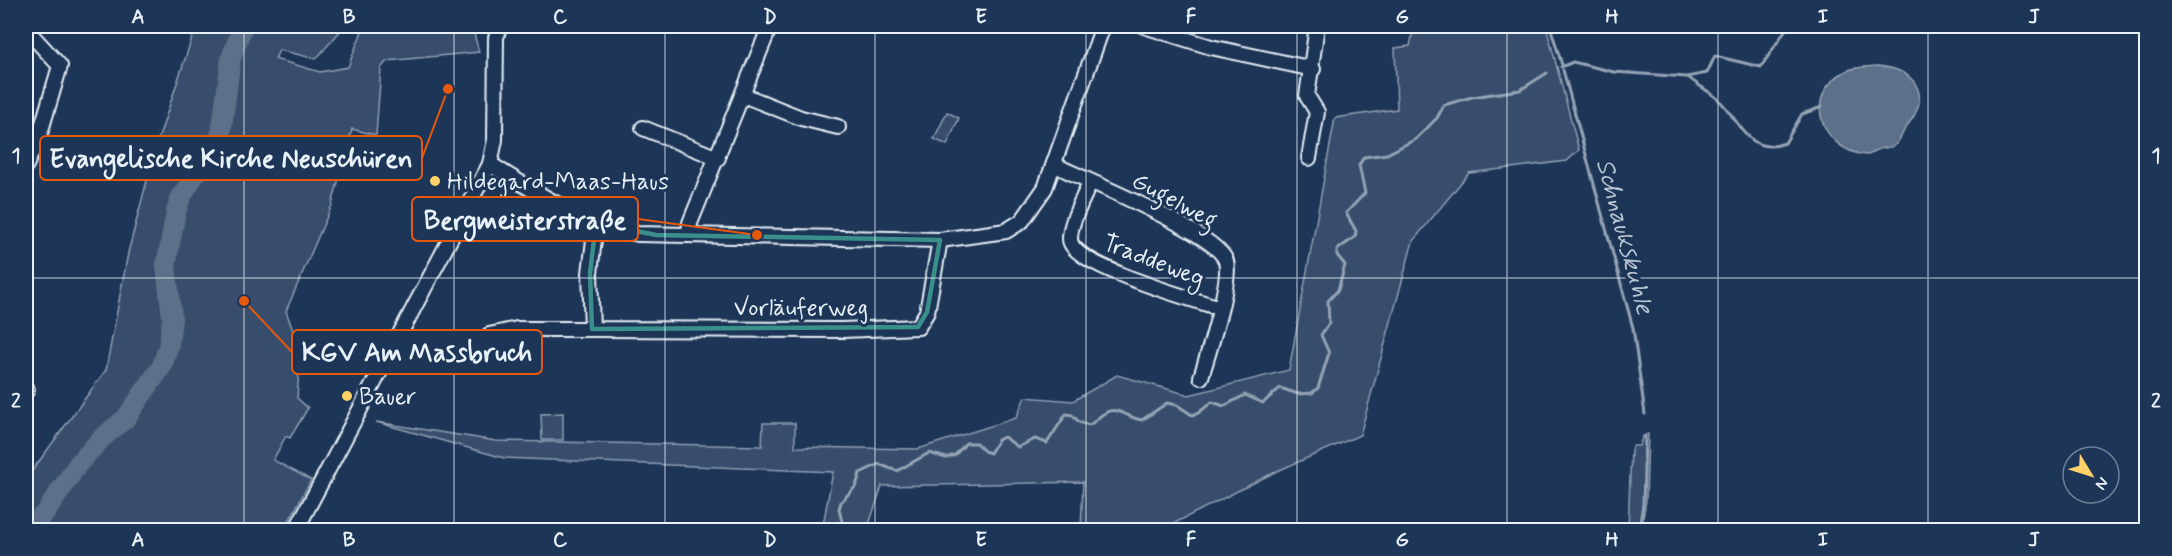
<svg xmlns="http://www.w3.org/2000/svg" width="2172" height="556" viewBox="0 0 2172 556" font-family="Mynerve,sans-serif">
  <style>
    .green { fill: #374d6c; stroke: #909fb2; stroke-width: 1.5 }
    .water { fill: #5d7089; stroke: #95a4b5; stroke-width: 1.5 }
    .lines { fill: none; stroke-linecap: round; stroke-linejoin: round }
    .stream { stroke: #95a4b5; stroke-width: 3 }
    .river { stroke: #5d7089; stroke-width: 20 }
    .street-casing { stroke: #e8f1f8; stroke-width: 18 }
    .street { stroke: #1d3557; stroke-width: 14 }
    .marked { fill: none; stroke: #3a8f8a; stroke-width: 4.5; stroke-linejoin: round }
    .grid { fill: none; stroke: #e8f1f8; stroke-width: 1.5; stroke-opacity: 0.55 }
    .poi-dot { fill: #ffd166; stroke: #1d3557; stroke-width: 2 }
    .labels { text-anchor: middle; stroke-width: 6; stroke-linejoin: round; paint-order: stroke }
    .poi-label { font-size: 24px; fill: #e8f1f8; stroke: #1d3557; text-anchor: start }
    .street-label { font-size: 24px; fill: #e8f1f8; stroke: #1d3557 }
    .water-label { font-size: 26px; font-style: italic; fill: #b7c4d1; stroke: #1d3557 }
    .leader { fill: none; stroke: #e8590c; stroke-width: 2 }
    .callout-dot { fill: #e8590c; stroke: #1d3557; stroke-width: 2 }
    .callout { fill: #1d3557; stroke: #e8590c; stroke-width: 2 }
    .callout-label { font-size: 26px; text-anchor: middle; font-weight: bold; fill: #e8f1f8 }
    .neatline { fill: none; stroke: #e8f1f8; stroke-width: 2 }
    .grid-label { font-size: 20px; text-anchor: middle; font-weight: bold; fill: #e8f1f8 }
  </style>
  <rect width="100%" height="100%" fill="#1d3557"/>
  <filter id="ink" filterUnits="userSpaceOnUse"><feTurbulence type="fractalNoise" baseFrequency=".0167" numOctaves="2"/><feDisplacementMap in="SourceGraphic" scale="12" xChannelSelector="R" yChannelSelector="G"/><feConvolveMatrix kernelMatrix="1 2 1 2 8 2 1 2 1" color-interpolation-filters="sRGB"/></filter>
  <g filter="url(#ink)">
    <!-- green -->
    <g class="green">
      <path d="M196,26H339L342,29L316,59L279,50L275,59L320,72L348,67L364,26H472L479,52L387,61L381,68L376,135L352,129L332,205L286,311L296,339L301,344L297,398L308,408L290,438L286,436L273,460L311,480L284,530H26V479L106,370L128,253L156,146Z"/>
      <path d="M1414,26H1546L1579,150L1567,161L1469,173L1413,241L1360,435L1275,472L1161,530H1081L1083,482L882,486L867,530H822L833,472L504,458L376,422L496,441L762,446L763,423H795V447L918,449L1016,418L1025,397L1073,401L1117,375L1189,395L1289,370L1335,118L1397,109L1395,48L1410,46Z"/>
      <path d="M947,112L959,118L947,145L934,139Z"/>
      <path d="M563,413V440H542L541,414Z"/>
      <path d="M1648,434L1646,500L1641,530H1628L1631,450L1633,446H1639L1643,436Z"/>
    </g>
    <!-- water -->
    <path class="water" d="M1877,66C1915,69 1933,94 1907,126C1902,132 1901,140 1895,145C1889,149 1883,147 1877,150C1872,152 1871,156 1865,155C1820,149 1801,94 1846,71C1854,67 1867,67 1877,66Z"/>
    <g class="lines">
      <!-- stream -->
      <g class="stream">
        <path d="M1550,26L1562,65"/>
        <path d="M1561,67L1573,62L1614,72L1687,77L1707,73L1715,56L1761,67L1788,26"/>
        <path d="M1563,70L1633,328L1645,414"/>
        <path d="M1688,77C1697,85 1709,91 1718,99C1740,120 1748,157 1785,143L1802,114L1822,107"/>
        <path d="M844,530L839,509L841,502L856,486L860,473L879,464L897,471L929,453L946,458L955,455L966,443H976L984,451L990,453L998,440L1004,437L1018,447L1035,439L1047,443L1066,414L1072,415L1079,422L1089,425C1095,422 1099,416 1105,413C1117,405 1129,419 1142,420L1167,403L1177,405L1192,415L1198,413L1212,402L1224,406L1245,395L1263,403L1280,388L1298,394L1312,393L1318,388L1329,353L1321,335L1329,323L1328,301L1338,290L1345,265L1337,255V250L1355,237L1356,231L1346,213L1365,193L1359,165L1364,157L1387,154L1416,139L1437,118L1444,105L1472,97L1520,90L1547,73"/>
        <path d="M1639,530L1643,504L1645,437"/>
      </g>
      <!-- river -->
      <path class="river" d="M28,530L46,512L78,464L102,438L126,418L162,366L169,344L172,318L166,265L176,212L181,197L221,134L231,58L243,26"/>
      <defs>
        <g id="street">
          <path d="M1144,26L1211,47L1313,69"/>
          <path d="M26,29L60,66L39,137L26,165"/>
          <path d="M743,95L801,118L838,127"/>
          <path d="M643,128L718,158"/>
          <path d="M1309,158L1317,112L1307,96L1317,26"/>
          <path d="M490,164C537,193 583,224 638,234L940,240L1006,231L1022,221L1045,188L1103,26"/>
          <path d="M1055,165C1087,181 1217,233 1226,261C1232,280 1208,354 1201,377"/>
          <path d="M1090,182C1084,198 1070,221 1070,239C1070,265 1195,300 1220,308"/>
          <path d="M596,223L590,273L592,329L842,330L918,327L927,312L940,240"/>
          <path d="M689,234L690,223L770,26"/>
          <path d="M489,335L517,329H592"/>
          <path d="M26,389L27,390"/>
          <path d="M296,530L490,164L495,140L496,38L499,26"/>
        </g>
      </defs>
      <!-- street casing -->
      <use href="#street" class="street-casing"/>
      <!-- street -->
      <use href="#street" class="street"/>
    </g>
  </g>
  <!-- marked area -->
  <path class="marked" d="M596,223L656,235L940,240L927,312L918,327L592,329L590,273Z"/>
  <!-- grid -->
  <path class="grid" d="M244,26V530M454,26V530M665,26V530M875,26V530M1086,26V530M1297,26V530M1507,26V530M1718,26V530M1928,26V530M26,278H2146"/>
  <!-- markers -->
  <g class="poi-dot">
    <circle cx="435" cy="181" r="6"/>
    <circle cx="347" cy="396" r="6"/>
  </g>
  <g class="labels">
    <!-- poi labels -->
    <g class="poi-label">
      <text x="447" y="189">Hildegard-Maas-Haus</text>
      <text x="359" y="404">Bauer</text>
    </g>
    <!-- street labels -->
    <g class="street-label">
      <text transform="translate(1175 200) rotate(28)" y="8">Gugelweg</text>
      <text transform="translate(1154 260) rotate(21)" y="8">Traddeweg</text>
      <text x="801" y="315">Vorläuferweg</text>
    </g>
    <!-- water labels -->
    <g class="water-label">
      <text transform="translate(1626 236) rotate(75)" y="9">Schnaukskuhle</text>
    </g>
  </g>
  <!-- callouts -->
  <path class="leader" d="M448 89L422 158M757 235L638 219M244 301L292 352"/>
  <g class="callout-dot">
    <circle cx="448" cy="89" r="6"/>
    <circle cx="757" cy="235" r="6"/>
    <circle cx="244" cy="301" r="6"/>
  </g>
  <g class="callout">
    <rect x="40" y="136" width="382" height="44" rx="6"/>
    <rect x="412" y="197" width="226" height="44" rx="6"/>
    <rect x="292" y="330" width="250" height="44" rx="6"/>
  </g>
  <g class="callout-label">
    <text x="231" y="167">Evangelische Kirche Neuschüren</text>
    <text x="525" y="229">Bergmeisterstraße</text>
    <text x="417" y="361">KGV Am Massbruch</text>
  </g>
  <!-- margin -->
  <rect width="2172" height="556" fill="none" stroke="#1d3557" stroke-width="66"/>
  <!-- north arrow -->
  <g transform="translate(2091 475) rotate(128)"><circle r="28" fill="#1d3557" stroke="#6e8097" stroke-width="1.5"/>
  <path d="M0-4.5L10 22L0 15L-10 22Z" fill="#ffd166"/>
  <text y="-9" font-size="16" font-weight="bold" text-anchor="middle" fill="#e8f1f8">N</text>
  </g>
  <rect x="33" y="33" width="2106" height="490" class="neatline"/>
  <g class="grid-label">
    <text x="138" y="23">A</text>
    <text x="349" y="23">B</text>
    <text x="560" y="23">C</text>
    <text x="770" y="23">D</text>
    <text x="981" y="23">E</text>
    <text x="1191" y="23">F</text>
    <text x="1402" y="23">G</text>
    <text x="1612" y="23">H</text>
    <text x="1823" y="23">I</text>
    <text x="2034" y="23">J</text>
    <text x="16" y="162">1</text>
    <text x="2156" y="162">1</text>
    <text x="16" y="407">2</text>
    <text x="2156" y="407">2</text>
    <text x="138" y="546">A</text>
    <text x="349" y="546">B</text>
    <text x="560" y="546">C</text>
    <text x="770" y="546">D</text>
    <text x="981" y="546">E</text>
    <text x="1191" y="546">F</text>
    <text x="1402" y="546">G</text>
    <text x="1612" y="546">H</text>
    <text x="1823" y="546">I</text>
    <text x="2034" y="546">J</text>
  </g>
</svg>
